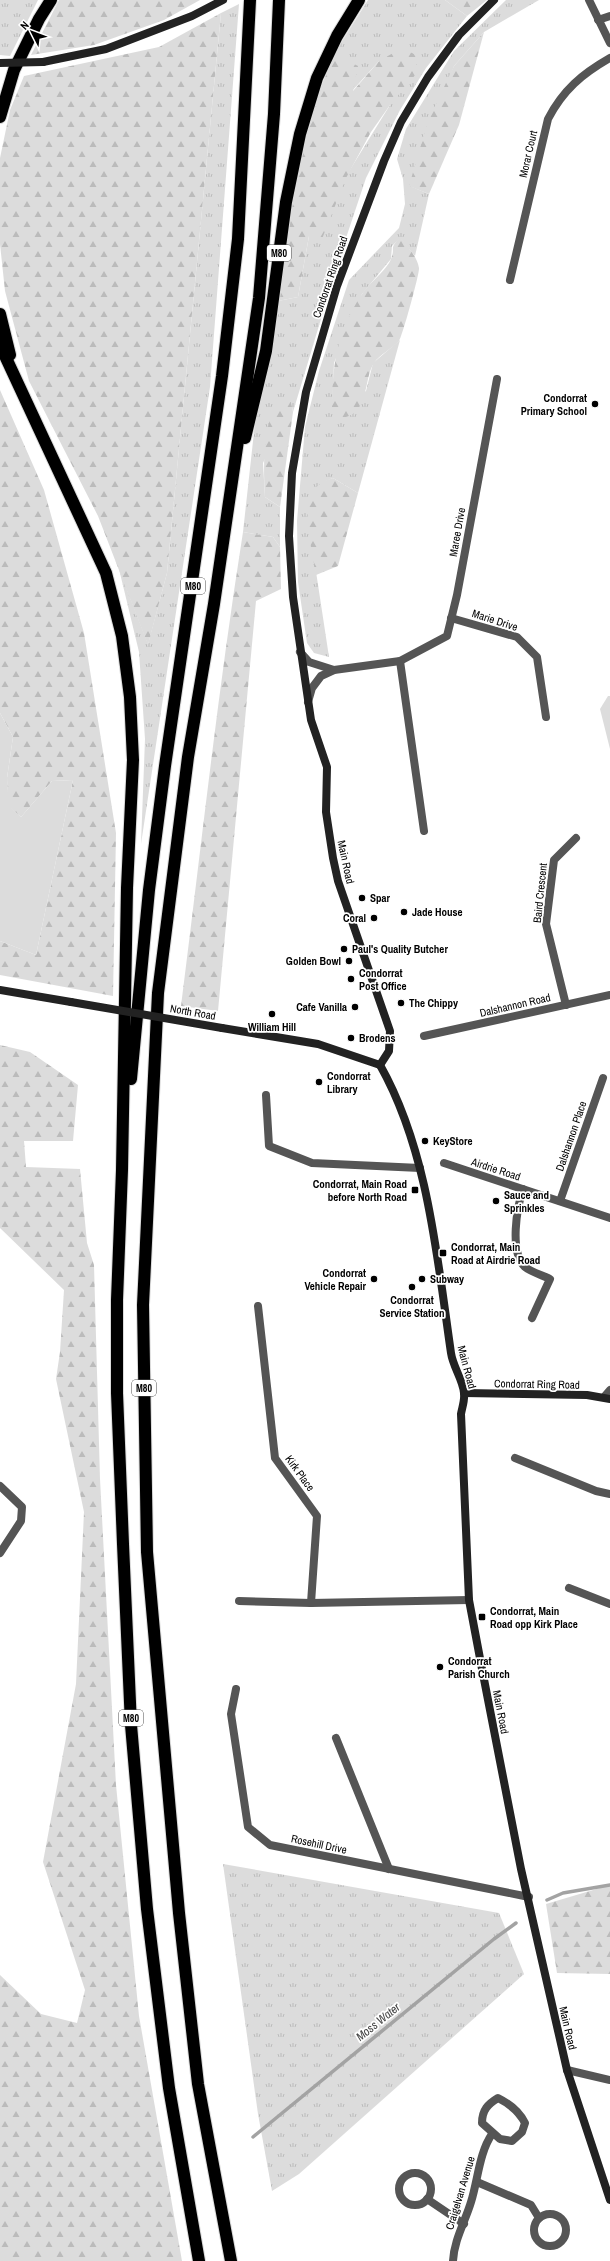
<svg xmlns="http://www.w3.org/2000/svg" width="610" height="2261" viewBox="0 0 610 2261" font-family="'Archivo Narrow',sans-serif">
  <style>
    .grass { fill: url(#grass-tufts) }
    .forest { fill: url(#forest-firs) }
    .park { fill: #dcdcdc }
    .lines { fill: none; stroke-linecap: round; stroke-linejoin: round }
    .stream { stroke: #a3a3a3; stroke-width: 3.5 }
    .highway-casing { stroke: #dbdbdb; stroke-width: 14 }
    .street { stroke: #555; stroke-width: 8 }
    .secondary { stroke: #222; stroke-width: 8 }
    .highway { stroke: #000; stroke-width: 12 }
    .secondary-bridge { stroke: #222; stroke-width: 8 }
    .poi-dot { fill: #000; stroke: #fff; stroke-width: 1.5 }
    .labels { text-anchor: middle; stroke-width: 3.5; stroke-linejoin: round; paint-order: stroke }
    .shield { fill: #fff; stroke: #4c4c4c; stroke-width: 1 }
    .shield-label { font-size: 10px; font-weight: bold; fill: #000 }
    .street-label { font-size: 11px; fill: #000; stroke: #fff }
    .poi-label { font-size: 11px; font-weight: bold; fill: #000; stroke: #fff; text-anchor: start }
    .water-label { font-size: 12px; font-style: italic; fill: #444; stroke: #fff }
  </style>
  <defs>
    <pattern id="grass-tufts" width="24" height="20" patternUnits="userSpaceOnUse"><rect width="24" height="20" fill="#dcdcdc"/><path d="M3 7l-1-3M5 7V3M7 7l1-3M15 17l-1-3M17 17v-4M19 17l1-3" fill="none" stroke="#bbb"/></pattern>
    <pattern id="forest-firs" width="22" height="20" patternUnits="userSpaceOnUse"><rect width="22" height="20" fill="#dcdcdc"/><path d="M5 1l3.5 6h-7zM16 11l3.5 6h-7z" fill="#bbb"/></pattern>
  </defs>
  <rect width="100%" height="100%" fill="#fff"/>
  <!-- grass -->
  <g class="grass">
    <path d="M0,0H38L10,56L0,55Z"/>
    <path d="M368,0H445L467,16L426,68L400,110L366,178L339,259L293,412L291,402L263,463L265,497L280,507V547L273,537L243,532L255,423L278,301L298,297L309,236L390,105L379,61L352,91L334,54Z"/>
    <path d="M506,0H539L484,32L454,66L410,186L429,194L415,256L400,238L392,246L391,259L362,294L334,363L332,411L366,391L373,363L400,340L358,493L333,478C312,486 309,499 308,519L329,657L314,653L307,643L298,582L297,521L305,427L319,371L349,280L399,228L405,204L403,179L397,159L406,129L454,51Z"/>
    <path d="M239,4L210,387L141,844L145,739L139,652L119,569L148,644L167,573L221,13Z"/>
    <path d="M223,1864L499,1913L524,1974L299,2174L272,2191L258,2114Z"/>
  </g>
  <!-- forest -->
  <g class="forest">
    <path d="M59,0H200L164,20L94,45L31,55Z"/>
    <path d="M445,0H487L467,16Z"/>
    <path d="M221,13L167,573L148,645L98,516L29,381L5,291L0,244V158L10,110L24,76L159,47Z"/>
    <path d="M484,32L459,125L429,194L409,186L428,121L454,66Z"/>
    <path d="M402,48L416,55V74L390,105L371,132L346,178L322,239L309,236L298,297L278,301L299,159L319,92L334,54L358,66L353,91L379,61Z"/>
    <path d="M400,237C407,246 417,256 419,268C420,272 402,338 399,341C392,349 380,354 374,363C363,379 370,416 340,418L332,412C332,367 336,333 362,294C369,283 387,270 391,259C396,247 388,250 400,237Z"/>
    <path d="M0,390L44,490L84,633L116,833L113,996L0,975V941L36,955L73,780L52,781L21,817L8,806L7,778L13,737L0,713Z"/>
    <path d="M291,402L293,412L280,507L265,497C263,466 263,434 275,404Z"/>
    <path d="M333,478L358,493L338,566L316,575C313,555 303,516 310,497C314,487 322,481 333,478Z"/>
    <path d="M243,532L273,537L280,547L281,589L256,601L218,1011L181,1006C201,848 218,690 243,532Z"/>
    <path d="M0,1045L30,1052L78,1085L73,1141H24L26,1167L80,1169L87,1243L94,1265L100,1479L116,1785L139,2016L182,2261H0V1975L41,2014L77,2023L85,1990L43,1862L76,1684L84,1512L56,1379L60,1352L64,1290L0,1228Z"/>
    <path d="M610,1885V1974L557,1973L546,1904Z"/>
  </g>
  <!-- park -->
  <g class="park">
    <path d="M608,696H610V749L600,709Z"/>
    <path d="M0,713L13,737L7,778L9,806L21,817L52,781L73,780L36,955L0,941Z"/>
  </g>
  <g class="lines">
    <!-- stream -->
    <g class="stream">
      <path d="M547,1900L563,1893L610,1885"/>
      <path d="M253,2137L494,1939L516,1923"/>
    </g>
    <defs>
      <g id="highway">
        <path d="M0,117L14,70L39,19L51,0"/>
        <path d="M0,314L10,355"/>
        <path d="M0,345L106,573L122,636L130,697L133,760L127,888L122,1170L117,1300V1393L123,1544L131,1725L147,1909L169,2088L199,2261"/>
        <path d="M245,438L266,351L286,202L300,134L317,78L337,36L359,0"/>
        <path d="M131,1079L149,890L165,766L222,376L238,239L250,0"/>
        <path d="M231,2261L198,2084L179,1913L147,1552L143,1305L158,993L188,757L214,604L259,298L274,114L279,0"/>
      </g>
    </defs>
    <!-- highway casing -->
    <use href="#highway" class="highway-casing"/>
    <!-- street -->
    <g class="street">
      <path d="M589,0L610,43"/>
      <path d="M598,20L610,16"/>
      <path d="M510,280L548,119C563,90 582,74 610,58"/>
      <path d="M451,618L517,637L537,657L546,717"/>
      <path d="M300,652L309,662L334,670"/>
      <path d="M400,661L424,831"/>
      <path d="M308,702L312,688L321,676L334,670L400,661L447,636L457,595L497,379"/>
      <path d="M566,1005L546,924L554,860L576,838"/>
      <path d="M424,1036L610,995"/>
      <path d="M266,1095L269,1146L312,1163L420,1168"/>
      <path d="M444,1163L610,1218"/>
      <path d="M523,1189C517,1207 509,1252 525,1267C531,1272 542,1275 550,1279L532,1318"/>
      <path d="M560,1201L603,1078"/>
      <path d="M258,1306L275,1458L317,1516L311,1603"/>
      <path d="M604,1397L610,1390"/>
      <path d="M515,1458L596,1491L610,1494"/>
      <path d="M0,1486L22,1507L21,1521L0,1553"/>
      <path d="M569,1588L610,1604"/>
      <path d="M239,1601L311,1603L469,1600"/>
      <path d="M236,1689L231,1714L248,1827L270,1845L529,1897"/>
      <path d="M336,1738L389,1869"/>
      <path d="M567,2070L610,2080"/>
      <path d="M498,2098C510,2104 519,2111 525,2123L522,2132L512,2141L500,2139L482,2123C482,2110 488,2104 498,2098Z"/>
      <circle cx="415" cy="2189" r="16"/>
      <path d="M477,2182L531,2205L539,2218"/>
      <path d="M427,2199L464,2224"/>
      <circle cx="550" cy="2230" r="16"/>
      <path d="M453,2261C454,2240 465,2222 471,2202C478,2180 479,2153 492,2134"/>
    </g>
    <!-- secondary -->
    <g class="secondary">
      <path d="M43,62L106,49L192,16L223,0"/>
      <path d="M0,990L71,1002"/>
      <path d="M222,1028L318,1044L380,1065"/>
      <path d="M380,1065C428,1150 437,1257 451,1353C453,1367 463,1380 464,1393C465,1400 462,1408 461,1414L469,1600L482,1669L521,1869L567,2070L610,2200"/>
      <path d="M380,1065L389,1051L390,1031L338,881L333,858L326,812L327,767L311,720L293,597L289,536L292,473L306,392L337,286L384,161L401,122L428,77L459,35L494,0"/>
      <path d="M464,1393L587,1395L610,1399"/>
    </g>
    <!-- highway -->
    <use href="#highway" class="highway"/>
    <!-- secondary-bridge -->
    <g class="secondary-bridge">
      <path d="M0,63L43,62"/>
      <path d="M71,1002L222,1028"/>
    </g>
  </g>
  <!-- markers -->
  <g class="poi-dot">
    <circle cx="595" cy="404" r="4"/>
    <circle cx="362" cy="898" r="4"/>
    <circle cx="404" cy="912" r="4"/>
    <circle cx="374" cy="918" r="4"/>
    <circle cx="344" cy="949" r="4"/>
    <circle cx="349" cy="961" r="4"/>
    <circle cx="351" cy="979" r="4"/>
    <circle cx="401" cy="1003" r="4"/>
    <circle cx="355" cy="1007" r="4"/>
    <circle cx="272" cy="1014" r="4"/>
    <circle cx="351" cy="1038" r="4"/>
    <circle cx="319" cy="1082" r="4"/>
    <circle cx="425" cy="1141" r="4"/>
    <rect x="411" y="1186" width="8" height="8" rx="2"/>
    <circle cx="496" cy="1201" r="4"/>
    <rect x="439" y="1249" width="8" height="8" rx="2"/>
    <circle cx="374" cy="1279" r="4"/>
    <circle cx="422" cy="1279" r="4"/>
    <circle cx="412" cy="1287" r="4"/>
    <rect x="478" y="1613" width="8" height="8" rx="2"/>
    <circle cx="440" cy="1667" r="4"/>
  </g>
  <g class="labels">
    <!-- shield labels -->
    <g class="shield">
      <rect x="267" y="245" width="24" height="16" rx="3"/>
      <rect x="181" y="578" width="24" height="16" rx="3"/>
      <rect x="132" y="1380" width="24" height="16" rx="3"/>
      <rect x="119" y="1710" width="24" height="16" rx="3"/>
    </g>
    <g class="shield-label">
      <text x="279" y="257">M80</text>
      <text x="193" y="590">M80</text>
      <text x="144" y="1392">M80</text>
      <text x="131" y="1722">M80</text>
    </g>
    <!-- street labels -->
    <g class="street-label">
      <text transform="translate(528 154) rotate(-77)" y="4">Morar Court</text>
      <text transform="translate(330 277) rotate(-71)" y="4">Condorrat Ring Road</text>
      <text transform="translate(457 532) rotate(-80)" y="4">Maree Drive</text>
      <text transform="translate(495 620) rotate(18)" y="4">Marie Drive</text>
      <text transform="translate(346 862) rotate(78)" y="4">Main Road</text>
      <text transform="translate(540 893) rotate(-84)" y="4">Baird Crescent</text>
      <text transform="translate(515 1005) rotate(-13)" y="4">Dalshannon Road</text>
      <text transform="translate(193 1012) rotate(10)" y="4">North Road</text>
      <text transform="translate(571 1136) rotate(-71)" y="4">Dalshannon Place</text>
      <text transform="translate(496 1169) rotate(18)" y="4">Airdrie Road</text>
      <text transform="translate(467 1367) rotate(75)" y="4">Main Road</text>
      <text transform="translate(537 1384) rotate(1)" y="4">Condorrat Ring Road</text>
      <text transform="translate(300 1473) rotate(54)" y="4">Kirk Place</text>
      <text transform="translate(501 1712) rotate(79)" y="4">Main Road</text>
      <text transform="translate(319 1844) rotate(12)" y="4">Rosehill Drive</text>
      <text transform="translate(568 2028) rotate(77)" y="4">Main Road</text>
      <text transform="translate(460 2193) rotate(-73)" y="4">Craigelvan Avenue</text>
    </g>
    <!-- poi labels -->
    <g class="poi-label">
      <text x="587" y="402" text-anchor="end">Condorrat<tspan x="587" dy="13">Primary School</tspan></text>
      <text x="370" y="902">Spar</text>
      <text x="412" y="916">Jade House</text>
      <text x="366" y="922" text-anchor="end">Coral</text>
      <text x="352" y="953">Paul's Quality Butcher</text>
      <text x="341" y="965" text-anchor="end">Golden Bowl</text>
      <text x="359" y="977">Condorrat<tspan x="359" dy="13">Post Office</tspan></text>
      <text x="409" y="1007">The Chippy</text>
      <text x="347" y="1011" text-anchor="end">Cafe Vanilla</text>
      <text x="272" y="1031" text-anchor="middle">William Hill</text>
      <text x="359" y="1042">Brodens</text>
      <text x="327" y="1080">Condorrat<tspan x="327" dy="13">Library</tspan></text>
      <text x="433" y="1145">KeyStore</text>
      <text x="407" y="1188" text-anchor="end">Condorrat, Main Road<tspan x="407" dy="13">before North Road</tspan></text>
      <text x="504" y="1199">Sauce and<tspan x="504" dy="13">Sprinkles</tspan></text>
      <text x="451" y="1251">Condorrat, Main<tspan x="451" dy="13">Road at Airdrie Road</tspan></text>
      <text x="366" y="1277" text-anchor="end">Condorrat<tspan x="366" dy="13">Vehicle Repair</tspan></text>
      <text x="430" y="1283">Subway</text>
      <text x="412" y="1304" text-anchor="middle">Condorrat<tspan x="412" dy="13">Service Station</tspan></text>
      <text x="490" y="1615">Condorrat, Main<tspan x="490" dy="13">Road opp Kirk Place</tspan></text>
      <text x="448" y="1665">Condorrat<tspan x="448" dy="13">Parish Church</tspan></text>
    </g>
    <!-- water labels -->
    <g class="water-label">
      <text transform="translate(378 2022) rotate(-39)" y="4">Moss Water</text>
    </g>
  </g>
  <!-- north arrow -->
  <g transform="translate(32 32) rotate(312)" stroke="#ffffff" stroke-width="3" paint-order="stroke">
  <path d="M0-3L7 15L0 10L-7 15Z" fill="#000000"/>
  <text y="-6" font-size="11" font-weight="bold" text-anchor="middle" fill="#000000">N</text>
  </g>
</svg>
